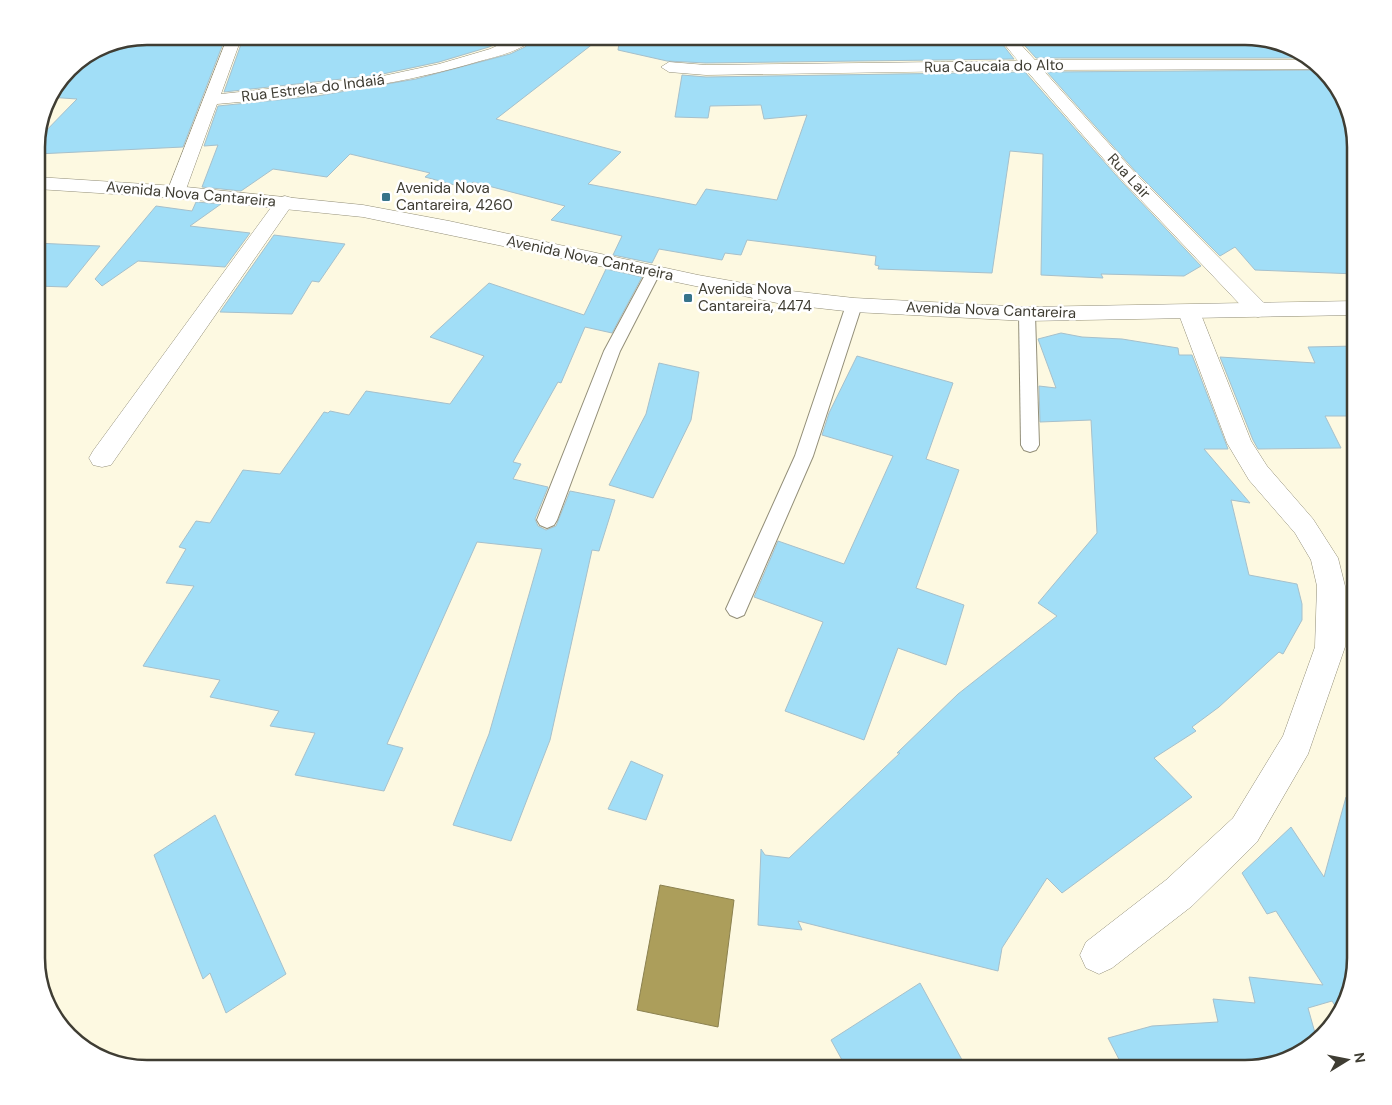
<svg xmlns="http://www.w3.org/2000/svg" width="1392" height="1105" viewBox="0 0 1392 1105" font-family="'DM Sans',sans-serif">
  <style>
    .water { fill: #ac9e5b; stroke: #8b814f }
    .building { fill: #a1def7; stroke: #a6c0cb }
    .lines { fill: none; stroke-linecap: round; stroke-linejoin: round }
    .service-casing { stroke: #938f79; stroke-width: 2 }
    .minor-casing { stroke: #938f79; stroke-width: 1 }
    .secondary-casing { stroke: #938f79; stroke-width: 1 }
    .service { fill: #fff; fill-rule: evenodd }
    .minor { fill: #fff; fill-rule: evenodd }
    .secondary { fill: #fff; fill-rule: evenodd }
    .poi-dot { fill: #37748b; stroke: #fff; stroke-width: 2 }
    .labels { text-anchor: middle; stroke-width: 5; stroke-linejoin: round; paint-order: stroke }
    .far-street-label { font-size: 15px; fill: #3f3d33; stroke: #fff }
    .far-poi-label { font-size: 15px; fill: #3f3d33; stroke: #fff; text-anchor: start }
    .rim { fill: none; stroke: #3f3d33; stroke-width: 2.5 }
  </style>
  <rect width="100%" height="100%" fill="#fdf9e1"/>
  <!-- water -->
  <path class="water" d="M660,885L734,900L718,1027L637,1010Z"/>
  <!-- building -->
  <g class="building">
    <path d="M146,36H226L183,147L37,154V140L77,99L48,97L73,65L105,45Z"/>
    <path d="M244,36H513L489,47L439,62L378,75L224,92Z"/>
    <path d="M537,36H603L496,119L621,152L588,184L696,205L706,189L777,200L807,115L764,119L761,105L710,106L708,118L675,117L682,75L706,77L1025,72L1122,182L1201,266L1184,276L1101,274L1103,278L1041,275L1043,154L1010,151L992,273L878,269L879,266L875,265L876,256L747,240L741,255L725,253L722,260L659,249L652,263L613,255L622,236L551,220L565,206L473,182L466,188L425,177L430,173L350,154L327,177L273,169L241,191L202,187L218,145L204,146L218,106L317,96L416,79L510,54L525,47Z"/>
    <path d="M620,36H996L1014,59L706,63L667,61L618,50Z"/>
    <path d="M1016,36H1246L1287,45L1309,58H1036Z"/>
    <path d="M1323,70L1344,98L1356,146V274L1255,270L1235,247L1220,256L1136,172L1047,72Z"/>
    <path d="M196,202L221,204L190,226L250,233L225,267L138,261L102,286L95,279L156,206L192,211Z"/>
    <path d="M274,235L345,244L319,282L312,281L292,314L220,312Z"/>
    <path d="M36,243L100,246L67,287L36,286Z"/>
    <path d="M606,269L642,277L612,333L585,327L561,383L558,382L513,462L521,464L513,479L548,487L535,519L538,526L546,530L556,526L570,491L615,500L599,551L592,550L550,740L511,841L453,825L489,734L542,549L477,542L387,744L403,748L384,791L295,775L315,733L270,726L279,711L210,697L220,680L143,666L194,586L166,583L186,549L179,547L196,521L210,523L243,470L280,474L324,412L328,413L330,411L349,415L366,391L450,404L484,356L430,337L489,283L584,315Z"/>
    <path d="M1061,333L1082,337L1122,339L1178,348L1179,355H1192L1228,449H1204L1250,503L1231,500L1249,575L1297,584L1302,604V620L1297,629L1283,654L1279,652L1219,707L1192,727L1196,731L1154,758L1192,797L1062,893L1047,878L1002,948L998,971L798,921L802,930L758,925L761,849L765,855L789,858L900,753H897L958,694L1057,616L1038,603L1097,533L1091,420L1040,422L1039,386L1056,388L1038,339Z"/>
    <path d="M1356,346V416H1325L1341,448L1258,449L1253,440L1220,357L1315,363L1308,347Z"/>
    <path d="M857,356L953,383L926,459L959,470L916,588L964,605L946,665L898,648L864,740L785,711L823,622L754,597L778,541L844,564L893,456L822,435L829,413Z"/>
    <path d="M659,363L699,372L691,420L653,498L609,485L646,414Z"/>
    <path d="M631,761L663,775L646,820L608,809Z"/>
    <path d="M1346,797L1356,799V959L1347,1000L1340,1013L1332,1001L1308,1008L1317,1040L1294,1058L1246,1069H1124L1108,1038L1152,1026L1218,1022L1213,999L1255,1003L1249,977L1323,985L1276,911L1267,914L1242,873L1291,827L1324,877Z"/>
    <path d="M215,815L286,974L226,1013L210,973L203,979L154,855Z"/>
    <path d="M920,983L967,1069H847L831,1040Z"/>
  </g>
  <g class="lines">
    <defs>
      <g id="service">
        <path d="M653,269L660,273L620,351L557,520L554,525L547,528L540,525L537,520L604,351L646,273Z"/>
        <path d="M854,300L862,305L813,456L744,615L737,618L730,615L726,609L795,456L846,305Z"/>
        <path d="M1027,309L1035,314L1039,445L1036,450L1030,452L1024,450L1021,445L1019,314Z"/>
      </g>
      <g id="minor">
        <path d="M228,36H242L221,94L378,77L439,64L490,49L518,36H535C524,51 497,56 480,61C394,87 307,96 217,104L185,192L183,196H169L167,192Z"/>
        <path d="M998,36H1013L1035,60H1313L1322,69L1043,70L1135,173L1266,305L1269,310L1266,315L1258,317L1250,315L1123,181L1026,70L706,75L669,72L661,67L669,62L706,65L1018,61Z"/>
        <path d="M285,196L292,198L294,202L111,465L102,467L93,465L89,458L93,451L278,198Z"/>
        <path d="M1189,305L1197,307L1200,312L1251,441L1267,466L1313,519L1338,558L1345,586V647L1308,754L1257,842L1192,906L1112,968L1099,974L1086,968L1080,955L1086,942L1166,880L1233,818L1283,736L1315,647L1317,586L1311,560L1295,533L1249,480L1227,443L1178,312L1181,307Z"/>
      </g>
      <path id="secondary" d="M37,177L176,186L363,205L449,221L698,275L782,290L854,298L1027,307L1356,301V315L1027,321L854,312L782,304L363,217L176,198L37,189Z"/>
    </defs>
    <!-- service casing -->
    <use href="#service" class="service-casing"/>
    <!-- minor casing -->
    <use href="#minor" class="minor-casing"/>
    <!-- secondary casing -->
    <use href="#secondary" class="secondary-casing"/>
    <!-- service -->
    <use href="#service" class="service"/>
    <!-- minor -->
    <use href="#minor" class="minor"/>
    <!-- secondary -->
    <use href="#secondary" class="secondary"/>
  </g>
  <!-- markers -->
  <g class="poi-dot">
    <rect x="381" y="192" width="10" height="10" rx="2.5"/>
    <rect x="683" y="293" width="10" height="10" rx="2.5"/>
  </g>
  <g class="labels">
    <!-- far-street labels -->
    <g class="far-street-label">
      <text transform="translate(994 66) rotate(-1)" y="5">Rua Caucaia do Alto</text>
      <text transform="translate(313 88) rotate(-7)" y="5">Rua Estrela do Indaiá</text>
      <text transform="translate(1129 176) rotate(47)" y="5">Rua Lair</text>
      <text transform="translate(191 194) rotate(5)" y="5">Avenida Nova Cantareira</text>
      <text transform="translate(590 258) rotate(12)" y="5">Avenida Nova Cantareira</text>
      <text transform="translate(991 310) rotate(2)" y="5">Avenida Nova Cantareira</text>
    </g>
    <!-- far-poi labels -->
    <g class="far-poi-label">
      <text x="396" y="193">Avenida Nova<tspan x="396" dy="17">Cantareira, 4260</tspan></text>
      <text x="698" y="294">Avenida Nova<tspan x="698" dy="17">Cantareira, 4474</tspan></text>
    </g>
  </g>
  <!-- crop -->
  <path d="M0 0H1392V1105H0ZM147 45H1245A102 102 0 0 1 1347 147V958A102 102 0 0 1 1245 1060H147A102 102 0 0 1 45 958V147A102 102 0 0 1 147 45Z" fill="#fff" fill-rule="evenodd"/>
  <path class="rim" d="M147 45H1245A102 102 0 0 1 1347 147V958A102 102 0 0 1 1245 1060H147A102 102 0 0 1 45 958V147A102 102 0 0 1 147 45Z"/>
  <!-- north arrow -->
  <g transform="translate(1347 1060) rotate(80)" stroke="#ffffff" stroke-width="4" paint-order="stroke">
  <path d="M0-4L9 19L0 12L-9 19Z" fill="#3f3d33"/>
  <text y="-8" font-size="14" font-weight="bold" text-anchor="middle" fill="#3f3d33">N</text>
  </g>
</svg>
